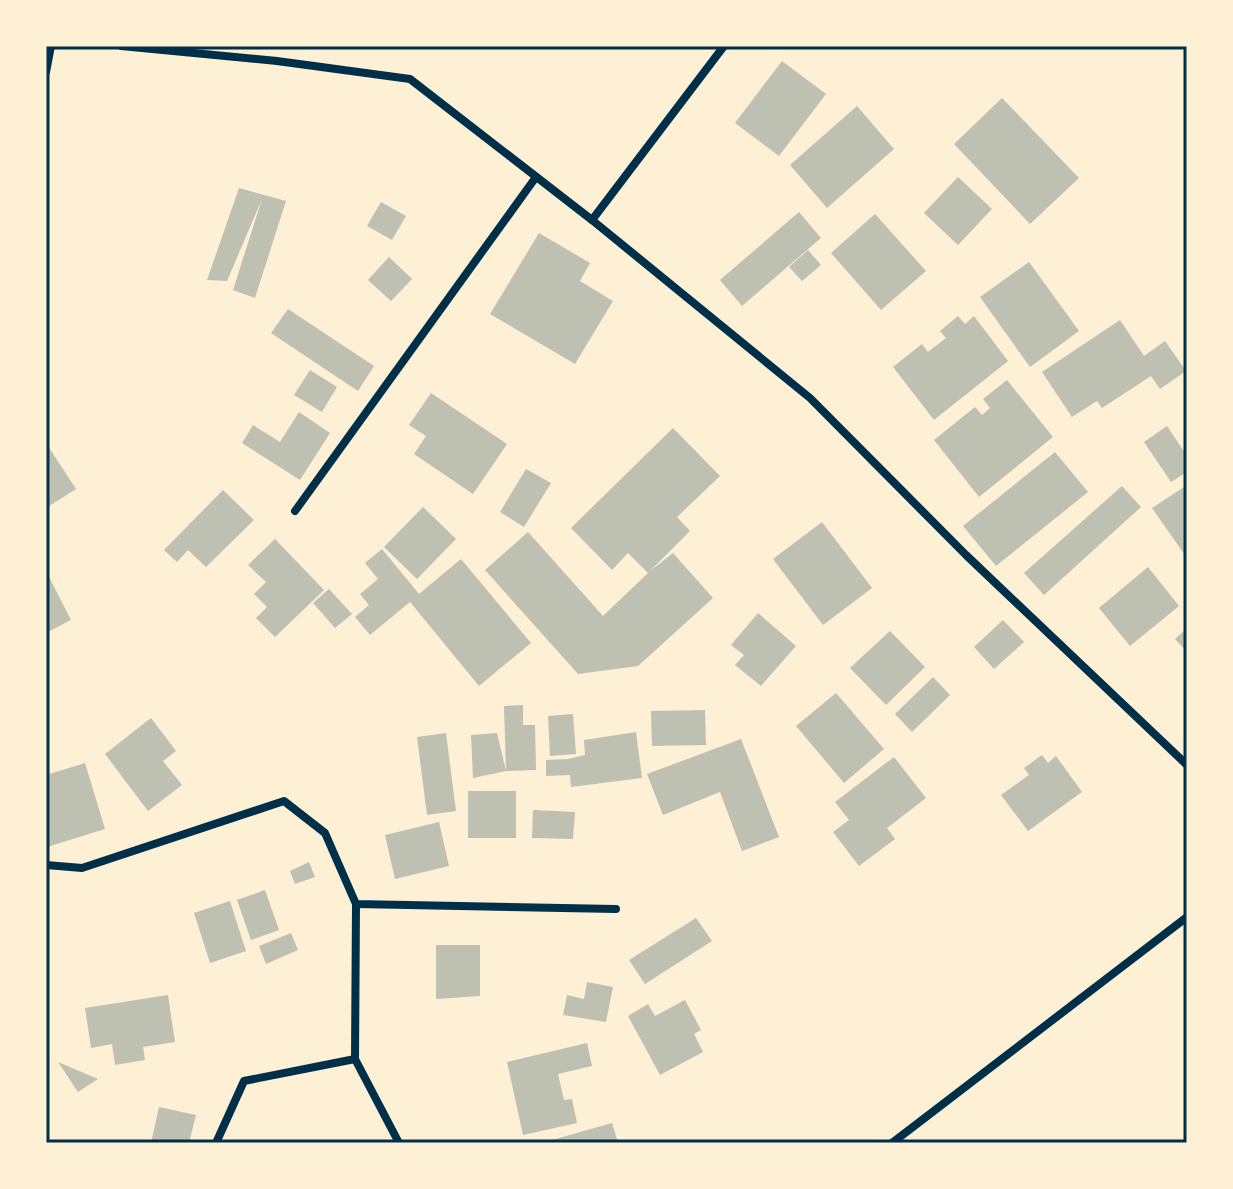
<svg xmlns="http://www.w3.org/2000/svg" width="1233" height="1189" viewBox="0 0 1233 1189" font-family="'Asap Condensed',sans-serif">
  <style>
    .building { fill: #bec0b2 }
    .lines { fill: none; stroke-linecap: round; stroke-linejoin: round }
    .minor { stroke: #003049; stroke-width: 8 }
    .neatline { fill: none; stroke: #003049; stroke-width: 3 }
  </style>
  <rect width="100%" height="100%" fill="#fdf0d5"/>
  <!-- building -->
  <g class="building">
    <path d="M782,61L826,94L779,156L735,123Z"/>
    <path d="M1002,98L1079,178L1030,224L954,144Z"/>
    <path d="M857,106L894,149L827,208L790,165Z"/>
    <path d="M958,177L992,209L958,245L924,213Z"/>
    <path d="M239,188L286,201L255,298L233,290L262,199L227,281L207,280Z"/>
    <path d="M381,202L406,216L392,240L367,226Z"/>
    <path d="M799,212L821,238L742,306L720,280Z"/>
    <path d="M875,214L926,271L881,310L831,253Z"/>
    <path d="M539,233L590,263L580,281L613,301L575,364L490,314Z"/>
    <path d="M808,250L821,265L802,281L789,267Z"/>
    <path d="M389,257L412,279L391,301L368,280Z"/>
    <path d="M1029,262L1079,331L1030,367L980,297Z"/>
    <path d="M288,309L374,366L358,391L271,333Z"/>
    <path d="M958,316L965,324L974,316L1008,361L934,420L893,367L922,344L928,352L946,338L940,331Z"/>
    <path d="M1120,320L1144,356L1165,341L1186,371L1160,389L1151,376L1102,408L1097,401L1072,417L1042,372Z"/>
    <path d="M310,370L337,387L322,412L294,395Z"/>
    <path d="M1007,380L1053,437L979,497L934,440L975,407L982,415L990,408L983,399Z"/>
    <path d="M431,393L507,444L473,494L414,454L426,436L409,425Z"/>
    <path d="M299,412L330,433L300,480L242,443L253,425L280,442Z"/>
    <path d="M1167,426L1187,456V472L1171,482L1144,442Z"/>
    <path d="M673,428L720,476L677,517L690,531L650,571L673,553L713,598L638,666L578,674L485,570L528,532L603,616L648,573L628,553L612,570L571,528Z"/>
    <path d="M46,443L76,489L46,508Z"/>
    <path d="M1055,452L1088,492L996,566L963,526Z"/>
    <path d="M526,469L551,483L524,527L500,512Z"/>
    <path d="M1187,485V558L1152,508Z"/>
    <path d="M1122,486L1141,507L1044,595L1024,573Z"/>
    <path d="M223,490L254,520L206,567L188,550L177,562L164,550Z"/>
    <path d="M423,507L456,539L417,579L384,547Z"/>
    <path d="M822,522L872,588L823,625L773,559Z"/>
    <path d="M275,539L324,590L275,637L256,618L267,607L254,594L266,582L248,565Z"/>
    <path d="M382,549L419,594L461,559L531,643L479,686L410,602L370,635L355,617L369,605L360,594L378,579L365,563Z"/>
    <path d="M1148,567L1179,606L1130,646L1099,608Z"/>
    <path d="M46,571L71,620L46,633Z"/>
    <path d="M329,589L352,614L335,628L313,603Z"/>
    <path d="M758,613L796,646L761,686L735,665L744,655L731,645Z"/>
    <path d="M1003,620L1024,642L994,669L974,647Z"/>
    <path d="M1187,628V652L1175,639Z"/>
    <path d="M890,631L925,667L886,705L850,668Z"/>
    <path d="M933,677L950,695L912,732L895,714Z"/>
    <path d="M836,693L884,749L844,783L796,726Z"/>
    <path d="M523,705V725H535L536,770L506,771L504,706Z"/>
    <path d="M705,710L706,745L652,746L651,711Z"/>
    <path d="M573,714L576,754L550,756L548,716Z"/>
    <path d="M151,718L176,751L163,761L182,785L148,811L105,754Z"/>
    <path d="M636,732L642,778L571,787L570,775L546,776V760L568,759L585,755L584,740Z"/>
    <path d="M446,733L456,811L427,815L417,737Z"/>
    <path d="M497,733L506,771L473,778L471,735Z"/>
    <path d="M741,739L779,837L742,851L720,792L663,815L647,774Z"/>
    <path d="M1042,755L1048,763L1056,756L1082,792L1028,831L1001,795L1029,775L1024,768Z"/>
    <path d="M894,757L926,798L887,828L895,839L859,866L833,832L849,820L835,802Z"/>
    <path d="M85,763L105,829L47,847L46,775Z"/>
    <rect x="468" y="791" width="48" height="47"/>
    <path d="M533,810L575,812L573,839L532,838Z"/>
    <path d="M439,822L449,866L395,879L385,835Z"/>
    <path d="M309,862L315,877L295,884L290,871Z"/>
    <path d="M265,890L279,930L251,940L237,900Z"/>
    <path d="M230,901L246,951L210,963L194,913Z"/>
    <path d="M696,918L712,941L645,984L629,960Z"/>
    <path d="M291,933L298,950L266,964L259,946Z"/>
    <path d="M436,945H480V996L436,999Z"/>
    <path d="M587,982L613,987L606,1022L563,1015L567,995L584,999Z"/>
    <path d="M168,995L175,1042L143,1047L145,1060L115,1065L112,1044L91,1048L85,1008Z"/>
    <path d="M685,1000L701,1030L694,1034L703,1052L660,1075L628,1016L648,1004L655,1016Z"/>
    <path d="M587,1043L592,1066L558,1074L564,1100L572,1099L577,1123L523,1135L507,1062Z"/>
    <path d="M58,1062L98,1079L78,1092Z"/>
    <path d="M159,1107L196,1115L189,1143H151Z"/>
    <path d="M612,1123L618,1143H545V1142Z"/>
  </g>
  <g class="lines">
    <!-- minor -->
    <g class="minor">
      <path d="M121,46L277,61L410,79L592,220L810,398L966,555L1187,765"/>
      <path d="M46,72L51,46"/>
      <path d="M592,220L724,46"/>
      <path d="M295,511L536,177"/>
      <path d="M46,865L82,868L284,801L325,833L356,904L616,909"/>
      <path d="M356,904L355,1059L399,1143"/>
      <path d="M216,1143L244,1081L355,1059"/>
      <path d="M892,1143L1187,917"/>
    </g>
  </g>
  <!-- border -->
  <rect width="1233" height="1189" fill="none" stroke="#fdf0d5" stroke-width="96"/>
  <rect x="48" y="48" width="1137" height="1093" class="neatline"/>
</svg>
